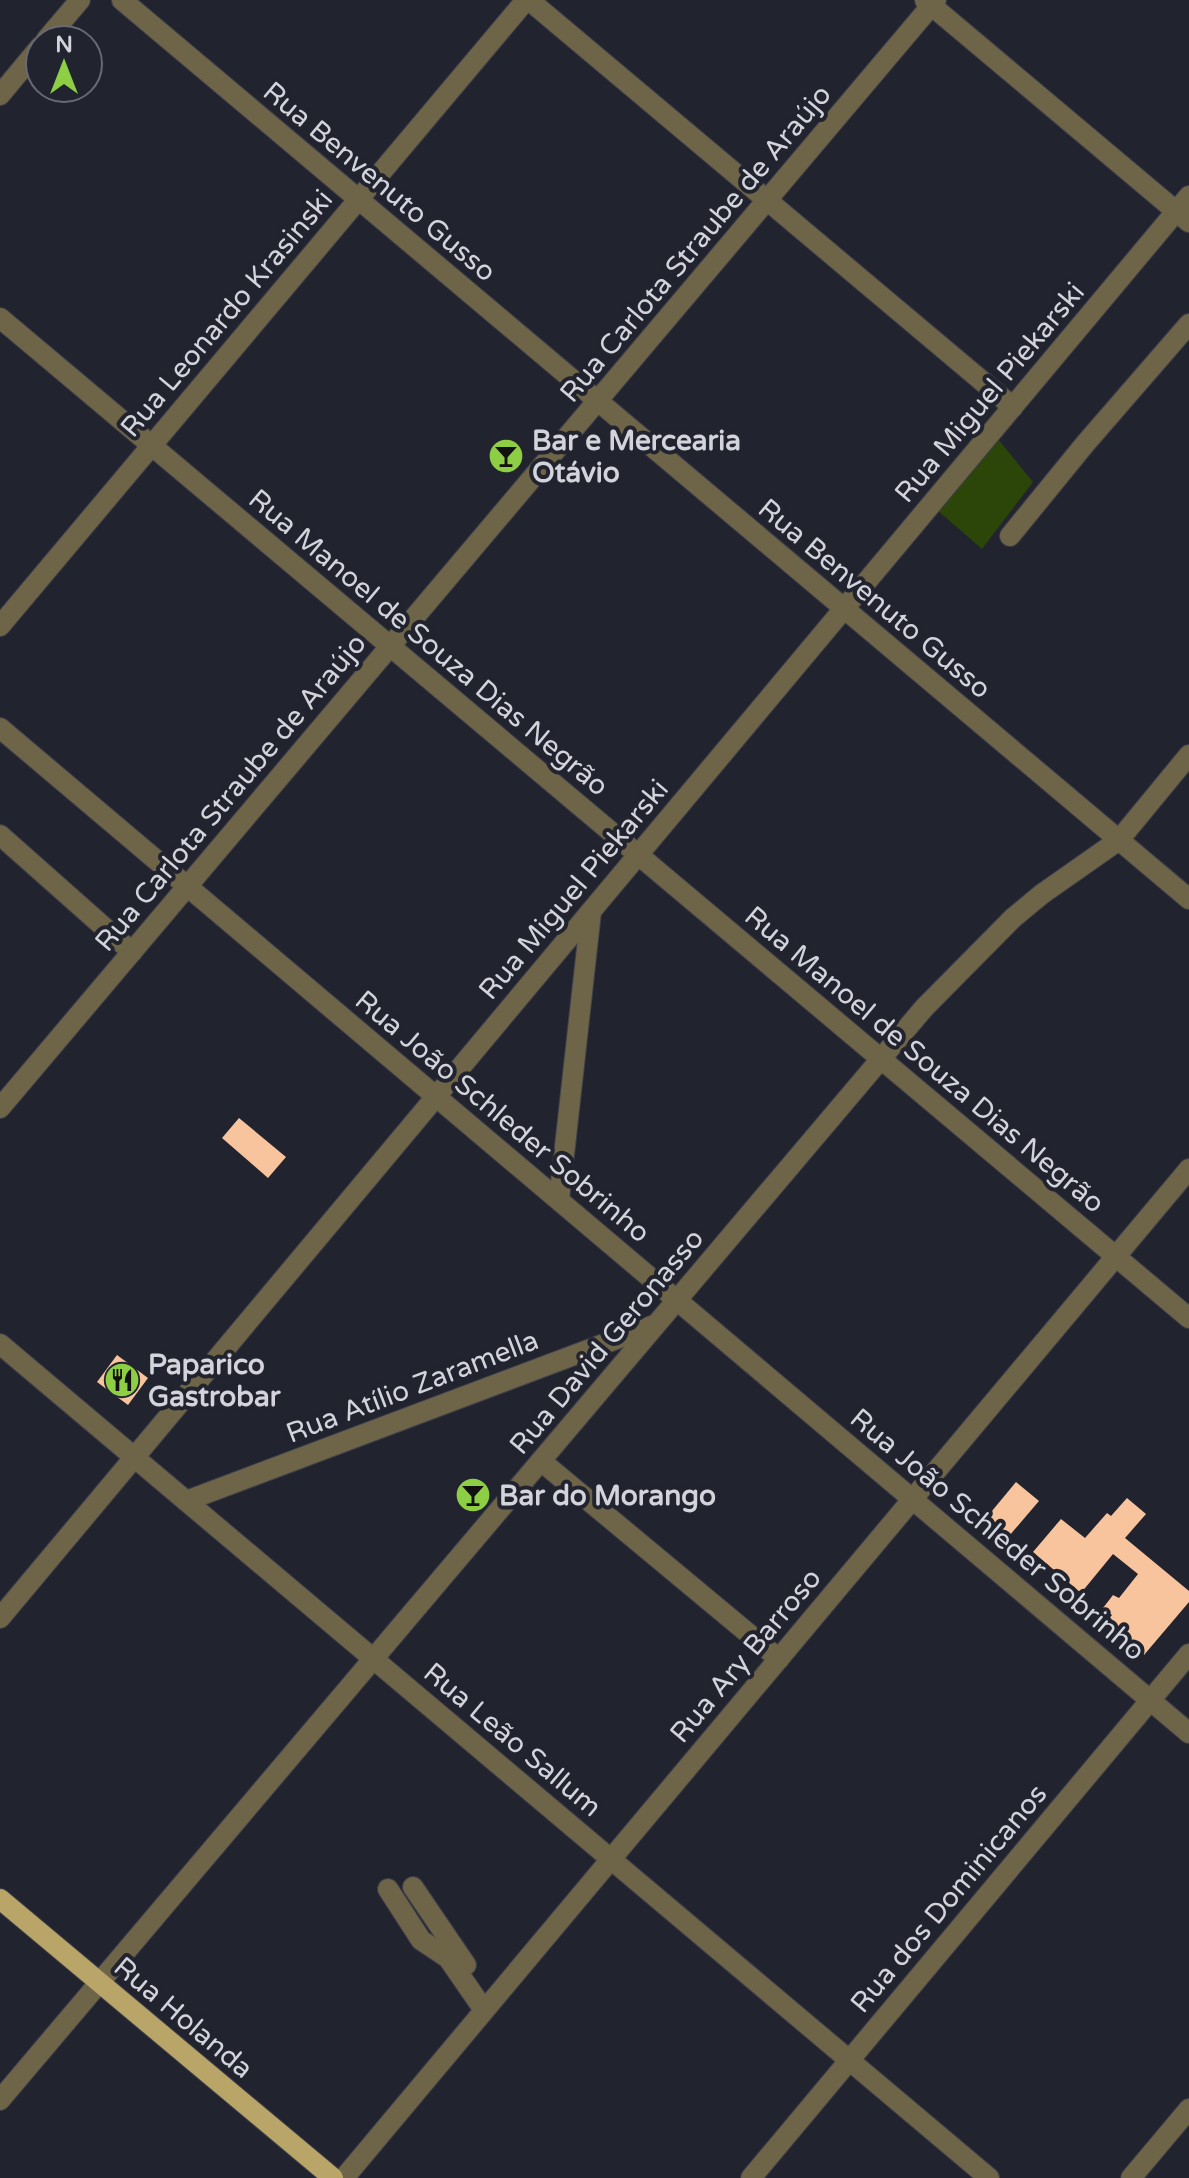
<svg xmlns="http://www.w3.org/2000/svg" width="1189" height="2178" viewBox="0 0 1189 2178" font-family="'Varela Round',sans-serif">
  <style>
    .green { fill: #2b4608 }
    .building { fill: #f8c49d }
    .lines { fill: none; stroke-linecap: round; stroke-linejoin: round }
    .minor-casing { stroke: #3d3f4a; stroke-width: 22 }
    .major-casing { stroke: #3d3f4a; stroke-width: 22 }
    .minor { stroke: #6e6447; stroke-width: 20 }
    .major { stroke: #b9a567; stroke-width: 20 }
    .labels { text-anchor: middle; stroke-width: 8; stroke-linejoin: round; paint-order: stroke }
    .street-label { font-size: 28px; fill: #d2d3db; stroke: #21232e }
    .poi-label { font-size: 28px; font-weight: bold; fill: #d2d3db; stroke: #21232e; text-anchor: start }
  </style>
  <rect width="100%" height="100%" fill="#21232e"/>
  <!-- green -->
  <path class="green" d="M989,428L1033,482L982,549L929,503Z"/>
  <!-- building -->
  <g class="building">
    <path d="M239,1118L286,1157L268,1178L222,1138Z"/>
    <path d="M117,1355L148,1378L128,1405L97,1382Z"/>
    <path d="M1016,1482L1039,1501L1004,1542L982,1523Z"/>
    <path d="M1127,1498L1146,1514L1125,1538L1189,1591V1602L1144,1655L1142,1653L1137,1660L1121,1646L1127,1635L1108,1620L1112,1615L1103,1608L1113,1595L1119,1598L1138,1574L1113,1554L1081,1593L1033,1552L1061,1519L1085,1538L1107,1513L1111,1516Z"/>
  </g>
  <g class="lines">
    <defs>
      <g id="minor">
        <path d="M122,0L1189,899"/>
        <path d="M529,0L1013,407"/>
        <path d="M925,0L1189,222"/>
        <path d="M46,40L80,0"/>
        <path d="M0,95L40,47"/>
        <path d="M0,318L1189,1318"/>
        <path d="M1010,536L1085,444L1189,324"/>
        <path d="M0,626L526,0"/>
        <path d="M0,728L1189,1733"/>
        <path d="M0,835L132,952"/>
        <path d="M0,1108L936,0"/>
        <path d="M559,1200L591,912"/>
        <path d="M0,1344L989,2178"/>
        <path d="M541,1461L779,1659"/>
        <path d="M186,1501L654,1325"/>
        <path d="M0,1618L1189,196"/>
        <path d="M413,1887L466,1965"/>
        <path d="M388,1889L421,1940L448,1958L484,2010"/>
        <path d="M0,2100L924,1008L1013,918L1042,894L1119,840L1189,755"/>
        <path d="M344,2178L1189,1169"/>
        <path d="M751,2178L1189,1654"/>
        <path d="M1131,2178L1189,2109"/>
      </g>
      <path id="major" d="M0,1899L333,2178"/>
    </defs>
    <!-- minor casing -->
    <use href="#minor" class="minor-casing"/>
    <!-- major casing -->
    <use href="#major" class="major-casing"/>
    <!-- minor -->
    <use href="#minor" class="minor"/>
    <!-- major -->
    <use href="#major" class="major"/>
  </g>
  <!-- icons -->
  <defs>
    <symbol id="bar-disc" viewBox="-11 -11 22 22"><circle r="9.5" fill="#8dce44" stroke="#21232e"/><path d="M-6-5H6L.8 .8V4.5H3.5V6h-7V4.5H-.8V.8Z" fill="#111"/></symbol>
    <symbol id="restaurant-disc" viewBox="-11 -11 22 22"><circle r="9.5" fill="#8dce44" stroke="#21232e"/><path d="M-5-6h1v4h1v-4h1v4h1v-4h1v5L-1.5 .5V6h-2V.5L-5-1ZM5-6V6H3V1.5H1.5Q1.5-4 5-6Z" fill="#111"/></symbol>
  </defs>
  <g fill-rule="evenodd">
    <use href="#bar-disc" x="486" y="436" width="40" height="40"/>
    <use href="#restaurant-disc" x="102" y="1360" width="40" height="40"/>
    <use href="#bar-disc" x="453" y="1475" width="40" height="40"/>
  </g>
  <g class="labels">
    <!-- street labels -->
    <g class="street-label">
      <text transform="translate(380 181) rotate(40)" y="10">Rua Benvenuto Gusso</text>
      <text transform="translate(695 243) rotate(-50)" y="10">Rua Carlota Straube de Araújo</text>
      <text transform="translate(226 313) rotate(-50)" y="10">Rua Leonardo Krasinski</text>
      <text transform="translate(989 392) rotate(-50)" y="10">Rua Miguel Piekarski</text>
      <text transform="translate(875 598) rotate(40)" y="10">Rua Benvenuto Gusso</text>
      <text transform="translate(429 642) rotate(40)" y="10">Rua Manoel de Souza Dias Negrão</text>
      <text transform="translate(230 792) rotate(-50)" y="10">Rua Carlota Straube de Araújo</text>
      <text transform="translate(573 889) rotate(-50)" y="10">Rua Miguel Piekarski</text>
      <text transform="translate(925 1059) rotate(40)" y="10">Rua Manoel de Souza Dias Negrão</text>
      <text transform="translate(503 1116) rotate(40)" y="10">Rua João Schleder Sobrinho</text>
      <text transform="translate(606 1341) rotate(-50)" y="10">Rua David Geronasso</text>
      <text transform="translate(412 1386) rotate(-21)" y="10">Rua Atílio Zaramella</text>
      <text transform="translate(998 1534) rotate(40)" y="10">Rua João Schleder Sobrinho</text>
      <text transform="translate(745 1655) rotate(-50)" y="10">Rua Ary Barroso</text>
      <text transform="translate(513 1739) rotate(40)" y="10">Rua Leão Sallum</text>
      <text transform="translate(948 1898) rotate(-50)" y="10">Rua dos Dominicanos</text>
      <text transform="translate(184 2017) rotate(40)" y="10">Rua Holanda</text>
    </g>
    <!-- poi labels -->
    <g class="poi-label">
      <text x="532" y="450">Bar e Mercearia<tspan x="532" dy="32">Otávio</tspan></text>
      <text x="148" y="1374">Paparico<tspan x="148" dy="32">Gastrobar</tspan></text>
      <text x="499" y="1505">Bar do Morango</text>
    </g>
  </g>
  <!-- north arrow -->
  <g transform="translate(64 64)"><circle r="38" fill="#21232e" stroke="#686973" stroke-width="2"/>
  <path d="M0-6L14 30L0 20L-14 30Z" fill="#8dce44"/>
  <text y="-12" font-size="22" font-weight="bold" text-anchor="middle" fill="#d2d3db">N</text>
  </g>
</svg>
